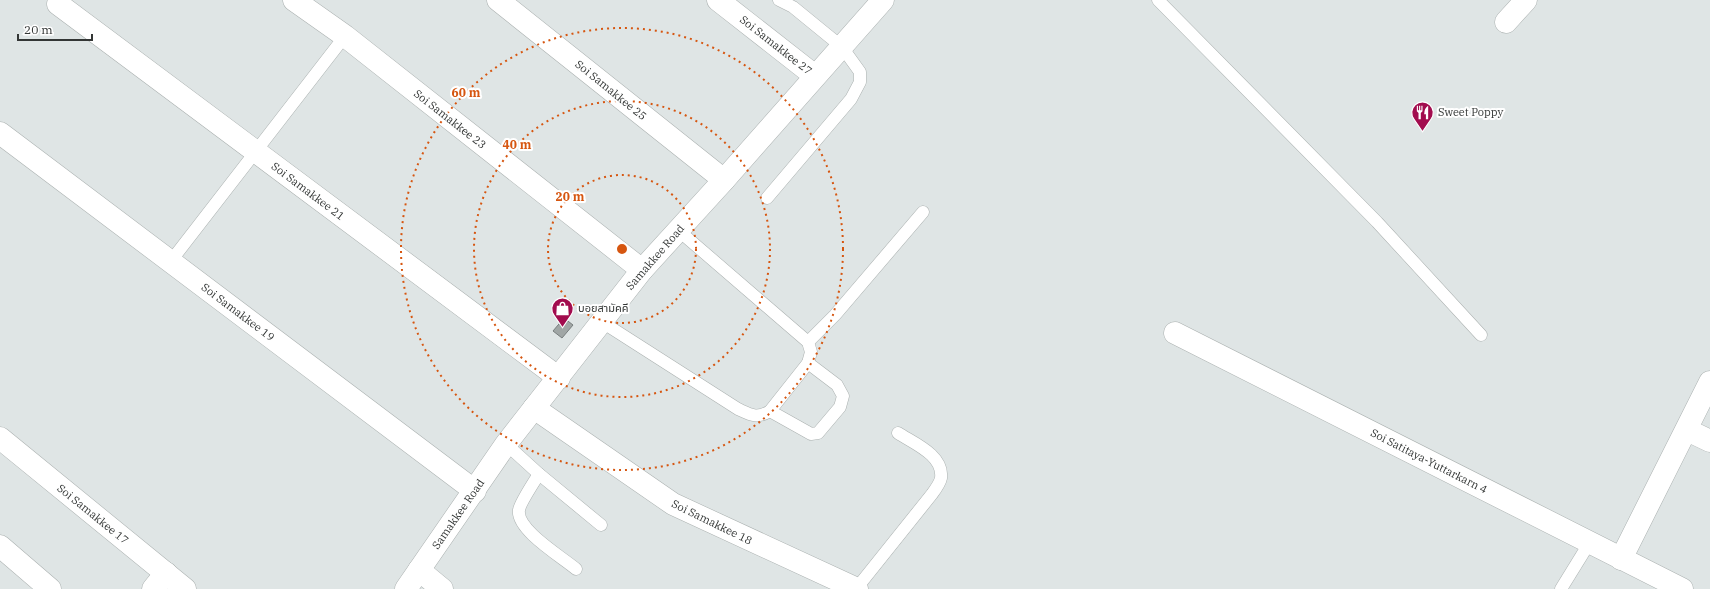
<svg xmlns="http://www.w3.org/2000/svg" width="1710" height="589" viewBox="0 0 1710 589" font-family="'IBM Plex Serif','Noto Sans Thai',serif">
  <style>
    .building { fill: #a0a6a5; stroke: #787e7e }
    .lines { fill: none; stroke-linecap: round; stroke-linejoin: round }
    .service-casing { stroke: #abb1b0; stroke-width: 13 }
    .minor-casing { stroke: #abb1b0; stroke-width: 23 }
    .secondary-casing { stroke: #abb1b0; stroke-width: 23 }
    .service { stroke: #fff; stroke-width: 12 }
    .minor { stroke: #fff; stroke-width: 22 }
    .secondary { stroke: #fff; stroke-width: 22 }
    .ring { fill: none; stroke: #d65610; stroke-width: 2; stroke-dasharray: 2 4 }
    .labels { text-anchor: middle; stroke-width: 4; stroke-linejoin: round; paint-order: stroke }
    .street-label { font-size: 11px; fill: #333635; stroke: #fff }
    .poi-label { font-size: 11px; fill: #333635; stroke: #fff; text-anchor: start }
    .centre { fill: #d65610; stroke: #fff; stroke-width: 2 }
    .ring-label { font-size: 12px; text-anchor: middle; font-weight: bold; fill: #d65610; stroke: #fff; stroke-width: 4; stroke-linejoin: round; paint-order: stroke }
  </style>
  <rect width="100%" height="100%" fill="#dfe5e5"/>
  <!-- building -->
  <path class="building" d="M564,318L573,325L562,338L553,331Z"/>
  <g class="lines">
    <defs>
      <g id="service">
        <path d="M1158,0L1377,222L1481,335"/>
        <path d="M767,198L851,99L860,82V72L842,47L793,7L779,0"/>
        <path d="M171,261L345,36"/>
        <path d="M602,322L738,409C751,415 757,419 770,411L808,363L811,352L808,342L678,230"/>
        <path d="M808,342L835,315L923,212"/>
        <path d="M770,411L811,434L818,433L840,407L843,396L837,385L808,363"/>
        <path d="M506,444L539,474L601,525"/>
        <path d="M539,474C534,482 520,503 519,510C516,530 562,557 576,569"/>
        <path d="M856,589L932,494C935,490 940,483 941,478C944,455 913,443 898,433"/>
        <path d="M1561,589L1590,542"/>
      </g>
      <g id="minor">
        <path d="M294,0L345,36L642,270"/>
        <path d="M498,0L724,180"/>
        <path d="M718,0L815,76"/>
        <path d="M58,4L559,378"/>
        <path d="M1506,22L1526,0"/>
        <path d="M0,133L475,491"/>
        <path d="M1175,333L1682,589"/>
        <path d="M534,408L673,504L857,589"/>
        <path d="M1687,430L1710,441"/>
        <path d="M0,438L185,589"/>
        <path d="M0,546L50,589"/>
        <path d="M1621,559L1710,382"/>
        <path d="M419,570L442,589"/>
        <path d="M153,589L166,573"/>
      </g>
      <path id="secondary" d="M406,589L506,444L642,270L724,180L883,0"/>
    </defs>
    <!-- service casing -->
    <use href="#service" class="service-casing"/>
    <!-- minor casing -->
    <use href="#minor" class="minor-casing"/>
    <!-- secondary casing -->
    <use href="#secondary" class="secondary-casing"/>
    <!-- service -->
    <use href="#service" class="service"/>
    <!-- minor -->
    <use href="#minor" class="minor"/>
    <!-- secondary -->
    <use href="#secondary" class="secondary"/>
  </g>
  <!-- distance rings -->
  <g class="ring">
    <circle cx="622" cy="249" r="74"/>
    <circle cx="622" cy="249" r="148"/>
    <circle cx="622" cy="249" r="221"/>
  </g>
  <!-- icons -->
  <defs>
    <symbol id="restaurant-pin" viewBox="-11 -11 22 30"><path d="M0 17L-7.5 6A9.5 9.5 0 1 1 7.5 6Z" fill="#a20c4e" stroke="#fff"/><path d="M-5-6h1v4h1v-4h1v4h1v-4h1v5L-1.5 .5V6h-2V.5L-5-1ZM5-6V6H3V1.5H1.5Q1.5-4 5-6Z" fill="#fff"/></symbol>
    <symbol id="shop-pin" viewBox="-11 -11 22 30"><path d="M0 17L-7.5 6A9.5 9.5 0 1 1 7.5 6Z" fill="#a20c4e" stroke="#fff"/><path d="M-5-2.5h2.3a2.7 3.5 0 0 1 5.4 0H5L5.5 6h-11ZM-1.5-2.5h3a1.5 2.3 0 0 0-3 0Z" fill="#fff"/></symbol>
  </defs>
  <g fill-rule="evenodd">
    <use href="#restaurant-pin" x="1410" y="100" width="25" height="34"/>
    <use href="#shop-pin" x="550" y="296" width="25" height="34"/>
  </g>
  <g class="labels">
    <!-- street labels -->
    <g class="street-label">
      <text transform="translate(776 45) rotate(38)" y="4">Soi Samakkee 27</text>
      <text transform="translate(611 90) rotate(39)" y="4">Soi Samakkee 25</text>
      <text transform="translate(450 119) rotate(38)" y="4">Soi Samakkee 23</text>
      <text transform="translate(308 191) rotate(37)" y="4">Soi Samakkee 21</text>
      <text transform="translate(655 257) rotate(-49)" y="4">Samakkee Road</text>
      <text transform="translate(238 312) rotate(37)" y="4">Soi Samakkee 19</text>
      <text transform="translate(1429 461) rotate(27)" y="4">Soi Satitaya-Yuttarkarn 4</text>
      <text transform="translate(93 514) rotate(39)" y="4">Soi Samakkee 17</text>
      <text transform="translate(458 514) rotate(-55)" y="4">Samakkee Road</text>
      <text transform="translate(712 522) rotate(26)" y="4">Soi Samakkee 18</text>
    </g>
    <!-- poi labels -->
    <g class="poi-label">
      <text x="1438" y="116">Sweet Poppy</text>
      <text x="578" y="312">บอยสามัคคี</text>
    </g>
  </g>
  <circle cx="622" cy="249" r="6" class="centre"/>
  <g class="ring-label">
    <text x="466" y="97">60 m</text>
    <text x="517" y="149">40 m</text>
    <text x="570" y="201">20 m</text>
  </g>
  <!-- scale -->
  <path d="M18 34v6h74v-6" fill="none" stroke="#333635" stroke-width="2"/>
  <text x="24" y="34" font-size="12" fill="#333635" stroke="#ffffff" stroke-width="3" paint-order="stroke">20 m</text>
</svg>
